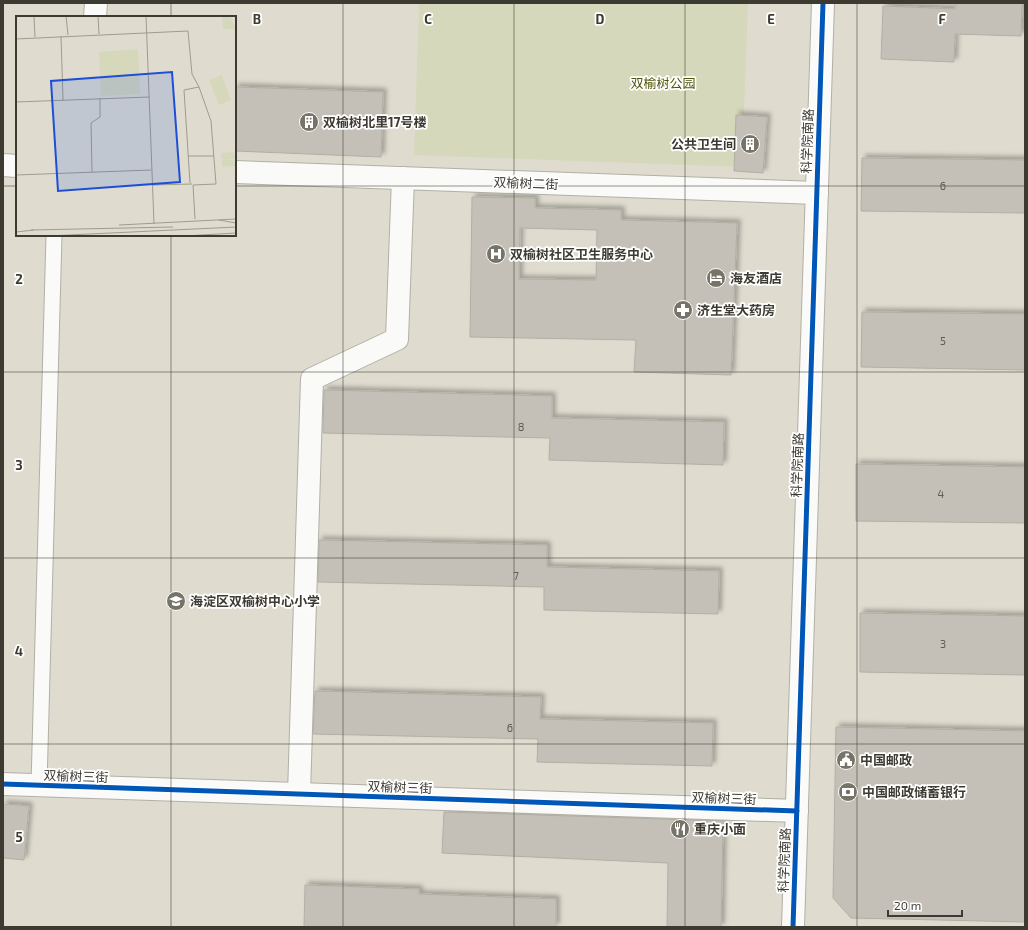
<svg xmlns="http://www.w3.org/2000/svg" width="1028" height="930" viewBox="0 0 1028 930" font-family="'Exo 2','Noto Sans SC',sans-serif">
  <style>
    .green { fill: #d6d8bb }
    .building { fill: #c5c0b7; stroke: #b3afa6; fill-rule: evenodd; filter: url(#shadow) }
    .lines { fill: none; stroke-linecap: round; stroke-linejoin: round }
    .service-casing { stroke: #b2afa6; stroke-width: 17 }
    .minor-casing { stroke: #b2afa6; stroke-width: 24 }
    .tertiary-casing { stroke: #b2afa6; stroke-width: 24 }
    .service { stroke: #fafaf8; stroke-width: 15 }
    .minor { stroke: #fafaf8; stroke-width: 22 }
    .tertiary { stroke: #fafaf8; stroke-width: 22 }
    .cycleway-casing { stroke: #fff; stroke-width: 8 }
    .cycleway { stroke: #0057b8; stroke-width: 5 }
    .grid { fill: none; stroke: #3d3a31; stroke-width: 1; stroke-opacity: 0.55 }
    .labels { text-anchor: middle; stroke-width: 3.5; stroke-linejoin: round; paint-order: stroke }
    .number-label { font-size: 11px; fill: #5f5c52 }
    .park-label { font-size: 13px; fill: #50550a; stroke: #fff }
    .poi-label { font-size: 13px; font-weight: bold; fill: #3d3a31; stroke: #fff; text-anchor: start }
    .street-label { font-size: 13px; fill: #3d3a31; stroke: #fff }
    .inset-road { fill: none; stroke: #9e9b90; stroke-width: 1 }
    .view { fill: #1d4ed8; fill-opacity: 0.15; stroke: #1d4ed8; stroke-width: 2 }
    .inset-edge { fill: none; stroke: #3d3a31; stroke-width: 2 }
    .grid-label { font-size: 13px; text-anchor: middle; font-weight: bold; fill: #3d3a31; stroke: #fff; stroke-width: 3.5; stroke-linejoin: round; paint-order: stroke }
  </style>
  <defs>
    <filter id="shadow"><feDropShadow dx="3.5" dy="-3.5" stdDeviation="2" flood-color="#0004"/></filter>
  </defs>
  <rect width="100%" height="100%" fill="#dfdccf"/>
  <!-- green -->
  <path class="green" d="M419,3H748L742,167L414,155Z"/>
  <!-- building -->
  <g class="building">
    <path d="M956,3H1022L1021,36L955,34L954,62L881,59L883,6L955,9Z"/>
    <path d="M235,87L383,92L381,157L235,151Z"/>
    <path d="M736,115L767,117L763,173L734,171Z"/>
    <path d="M862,158L1025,160V213L861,211Z"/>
    <path d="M472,197L535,198V208L621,210V220L737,223L731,375L634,372L636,340L470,337ZM520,228L597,230L596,280L519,279Z"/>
    <path d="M862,312L1025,314V370L861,367Z"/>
    <path d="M324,390L552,396V418L724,422L723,465L549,460L550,438L323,433Z"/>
    <path d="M856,464L1025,467V523L856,521Z"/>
    <path d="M319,540L547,545V567L719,571L718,614L544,610V587L318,582Z"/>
    <path d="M860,613L1025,616V675L860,672Z"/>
    <path d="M315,691L541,697L540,719L713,723L712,766L537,762L538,739L313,734Z"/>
    <path d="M836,727L1025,731V922L851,918L833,898Z"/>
    <path d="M3,804L29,806L24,860L3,858Z"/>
    <path d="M444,812L723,821L721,927H667L668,863L442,853Z"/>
    <path d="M305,885L419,889V894L556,899V927H304Z"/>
  </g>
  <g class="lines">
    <defs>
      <path id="service" d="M39,785L54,235"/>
      <g id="minor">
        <path d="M95,17L96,3"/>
        <path d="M3,165L17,166"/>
        <path d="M235,172L817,193"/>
        <path d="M3,784L797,811"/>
        <path d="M299,794L312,379L397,339L403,178"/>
      </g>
      <path id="tertiary" d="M793,927L823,3"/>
    </defs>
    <!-- service casing -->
    <use href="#service" class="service-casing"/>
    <!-- minor casing -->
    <use href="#minor" class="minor-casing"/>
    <!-- tertiary casing -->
    <use href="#tertiary" class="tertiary-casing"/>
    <!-- service -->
    <use href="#service" class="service"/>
    <!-- minor -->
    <use href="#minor" class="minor"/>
    <!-- tertiary -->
    <use href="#tertiary" class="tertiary"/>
    <defs>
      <g id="cycleway">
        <path d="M3,784L797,811"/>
        <path d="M793,927L823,3"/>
      </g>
    </defs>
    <!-- cycleway casing -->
    <use href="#cycleway" class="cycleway-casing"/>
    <!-- cycleway -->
    <use href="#cycleway" class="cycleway"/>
  </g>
  <!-- grid -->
  <path class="grid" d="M171,3V17M343,3V927M514,3V927M685,3V927M857,3V927M3,186H17M235,186H1025M171,235V927M3,372H1025M3,558H1025M3,744H1025"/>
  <!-- icons -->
  <defs>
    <symbol id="building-disc" viewBox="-11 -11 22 22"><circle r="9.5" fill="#767368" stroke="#fff"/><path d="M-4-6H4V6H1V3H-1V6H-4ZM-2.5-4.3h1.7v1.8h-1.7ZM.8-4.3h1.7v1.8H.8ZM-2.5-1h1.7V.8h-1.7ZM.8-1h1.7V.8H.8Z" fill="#fff"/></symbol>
    <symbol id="hospital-disc" viewBox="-11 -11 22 22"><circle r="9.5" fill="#767368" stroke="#fff"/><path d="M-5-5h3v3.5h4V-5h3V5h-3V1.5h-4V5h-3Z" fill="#fff"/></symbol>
    <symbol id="hotel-disc" viewBox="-11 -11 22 22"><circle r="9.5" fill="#767368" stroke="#fff"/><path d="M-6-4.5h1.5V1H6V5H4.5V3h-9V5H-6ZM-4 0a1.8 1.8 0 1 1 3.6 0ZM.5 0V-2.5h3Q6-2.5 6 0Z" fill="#fff"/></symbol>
    <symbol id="pharmacy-disc" viewBox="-11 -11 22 22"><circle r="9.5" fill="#767368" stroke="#fff"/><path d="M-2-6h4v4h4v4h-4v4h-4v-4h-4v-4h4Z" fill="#fff"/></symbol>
    <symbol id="school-disc" viewBox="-11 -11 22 22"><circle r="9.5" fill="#767368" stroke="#fff"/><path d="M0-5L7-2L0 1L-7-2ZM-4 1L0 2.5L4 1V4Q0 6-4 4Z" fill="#fff"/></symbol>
    <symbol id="civic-disc" viewBox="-11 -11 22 22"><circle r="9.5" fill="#767368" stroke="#fff"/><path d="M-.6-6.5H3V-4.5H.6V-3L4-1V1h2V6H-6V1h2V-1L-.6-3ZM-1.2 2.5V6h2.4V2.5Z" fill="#fff"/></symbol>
    <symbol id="bank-disc" viewBox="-11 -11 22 22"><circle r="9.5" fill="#767368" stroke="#fff"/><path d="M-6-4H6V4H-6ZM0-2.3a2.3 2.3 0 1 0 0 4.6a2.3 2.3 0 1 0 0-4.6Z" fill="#fff"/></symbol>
    <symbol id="restaurant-disc" viewBox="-11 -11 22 22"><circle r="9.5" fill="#767368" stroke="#fff"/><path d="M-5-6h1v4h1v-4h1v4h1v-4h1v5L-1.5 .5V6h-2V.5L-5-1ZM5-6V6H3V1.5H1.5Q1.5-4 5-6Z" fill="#fff"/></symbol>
  </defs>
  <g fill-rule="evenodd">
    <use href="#building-disc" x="298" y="111" width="22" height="22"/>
    <use href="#building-disc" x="739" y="133" width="22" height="22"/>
    <use href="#hospital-disc" x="485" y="243" width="22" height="22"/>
    <use href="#hotel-disc" x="705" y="267" width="22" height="22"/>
    <use href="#pharmacy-disc" x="672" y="299" width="22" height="22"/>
    <use href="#school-disc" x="165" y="590" width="22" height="22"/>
    <use href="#civic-disc" x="835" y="749" width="22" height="22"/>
    <use href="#bank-disc" x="837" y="781" width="22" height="22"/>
    <use href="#restaurant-disc" x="669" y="818" width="22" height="22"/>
  </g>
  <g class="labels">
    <!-- number labels -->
    <g class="number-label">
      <text x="943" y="190">6</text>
      <text x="943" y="345">5</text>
      <text x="521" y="431">8</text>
      <text x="941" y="498">4</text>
      <text x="516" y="580">7</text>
      <text x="943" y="648">3</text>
      <text x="510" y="732">6</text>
    </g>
    <!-- park labels -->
    <g class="park-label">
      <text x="663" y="88">双榆树公园</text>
    </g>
    <!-- poi labels -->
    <g class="poi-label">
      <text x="323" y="127">双榆树北里17号楼</text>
      <text x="736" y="149" text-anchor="end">公共卫生间</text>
      <text x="510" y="259">双榆树社区卫生服务中心</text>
      <text x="730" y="283">海友酒店</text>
      <text x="697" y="315">济生堂大药房</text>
      <text x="190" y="606">海淀区双榆树中心小学</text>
      <text x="860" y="765">中国邮政</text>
      <text x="862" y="797">中国邮政储蓄银行</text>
      <text x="694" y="834">重庆小面</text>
    </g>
    <!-- street labels -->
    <g class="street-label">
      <text transform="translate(807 141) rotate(-88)" y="5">科学院南路</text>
      <text transform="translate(526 183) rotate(2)" y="5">双榆树二街</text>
      <text transform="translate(797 465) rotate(-88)" y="5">科学院南路</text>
      <text transform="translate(76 776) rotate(2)" y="5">双榆树三街</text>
      <text transform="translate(400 787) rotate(2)" y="5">双榆树三街</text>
      <text transform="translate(724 798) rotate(2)" y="5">双榆树三街</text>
      <text transform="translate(784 860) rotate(-88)" y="5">科学院南路</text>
    </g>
  </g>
  <!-- overview -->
  <g transform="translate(16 16)">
    <rect width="220" height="220" fill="#dfdccf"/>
    <path d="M206,0H214L220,13H207ZM122,33L124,78L85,80L83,36ZM206,59L215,84L203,89L193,64ZM218,136L219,143L206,144L205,137ZM206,144H219V150L206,151Z" fill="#d6d8bb"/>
    <path class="inset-road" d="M18,0L19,21M50,0L52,19M82,0L83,18M130,0L138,208M45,20L47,84M0,23L172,15L176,58L183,71M0,86L133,81M172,140H198M76,156L75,107L84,101V82M0,159L135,154M174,167L168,74L183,71L195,105L200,168L177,169M136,169L176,168M177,169L179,203M203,204L220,207M103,209L220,203M15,214L157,211M0,216L18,214M32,220L220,211M168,220L220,217"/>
    <path class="view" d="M156,56L164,166L42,175L35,65Z"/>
    <rect width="220" height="220" class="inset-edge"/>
  </g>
  <g class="grid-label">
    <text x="257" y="24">B</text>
    <text x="428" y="24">C</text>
    <text x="600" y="24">D</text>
    <text x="771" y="24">E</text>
    <text x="942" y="24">F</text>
    <text x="19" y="284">2</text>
    <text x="19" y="470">3</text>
    <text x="19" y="656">4</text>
    <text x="19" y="842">5</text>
  </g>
  <!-- border -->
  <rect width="1028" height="930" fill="none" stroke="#3d3a31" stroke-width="8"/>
  <!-- scale -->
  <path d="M888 910v6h74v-6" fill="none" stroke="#3d3a31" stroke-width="2"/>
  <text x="894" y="910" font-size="12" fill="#3d3a31" stroke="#ffffff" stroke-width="3" paint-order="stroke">20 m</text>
</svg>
